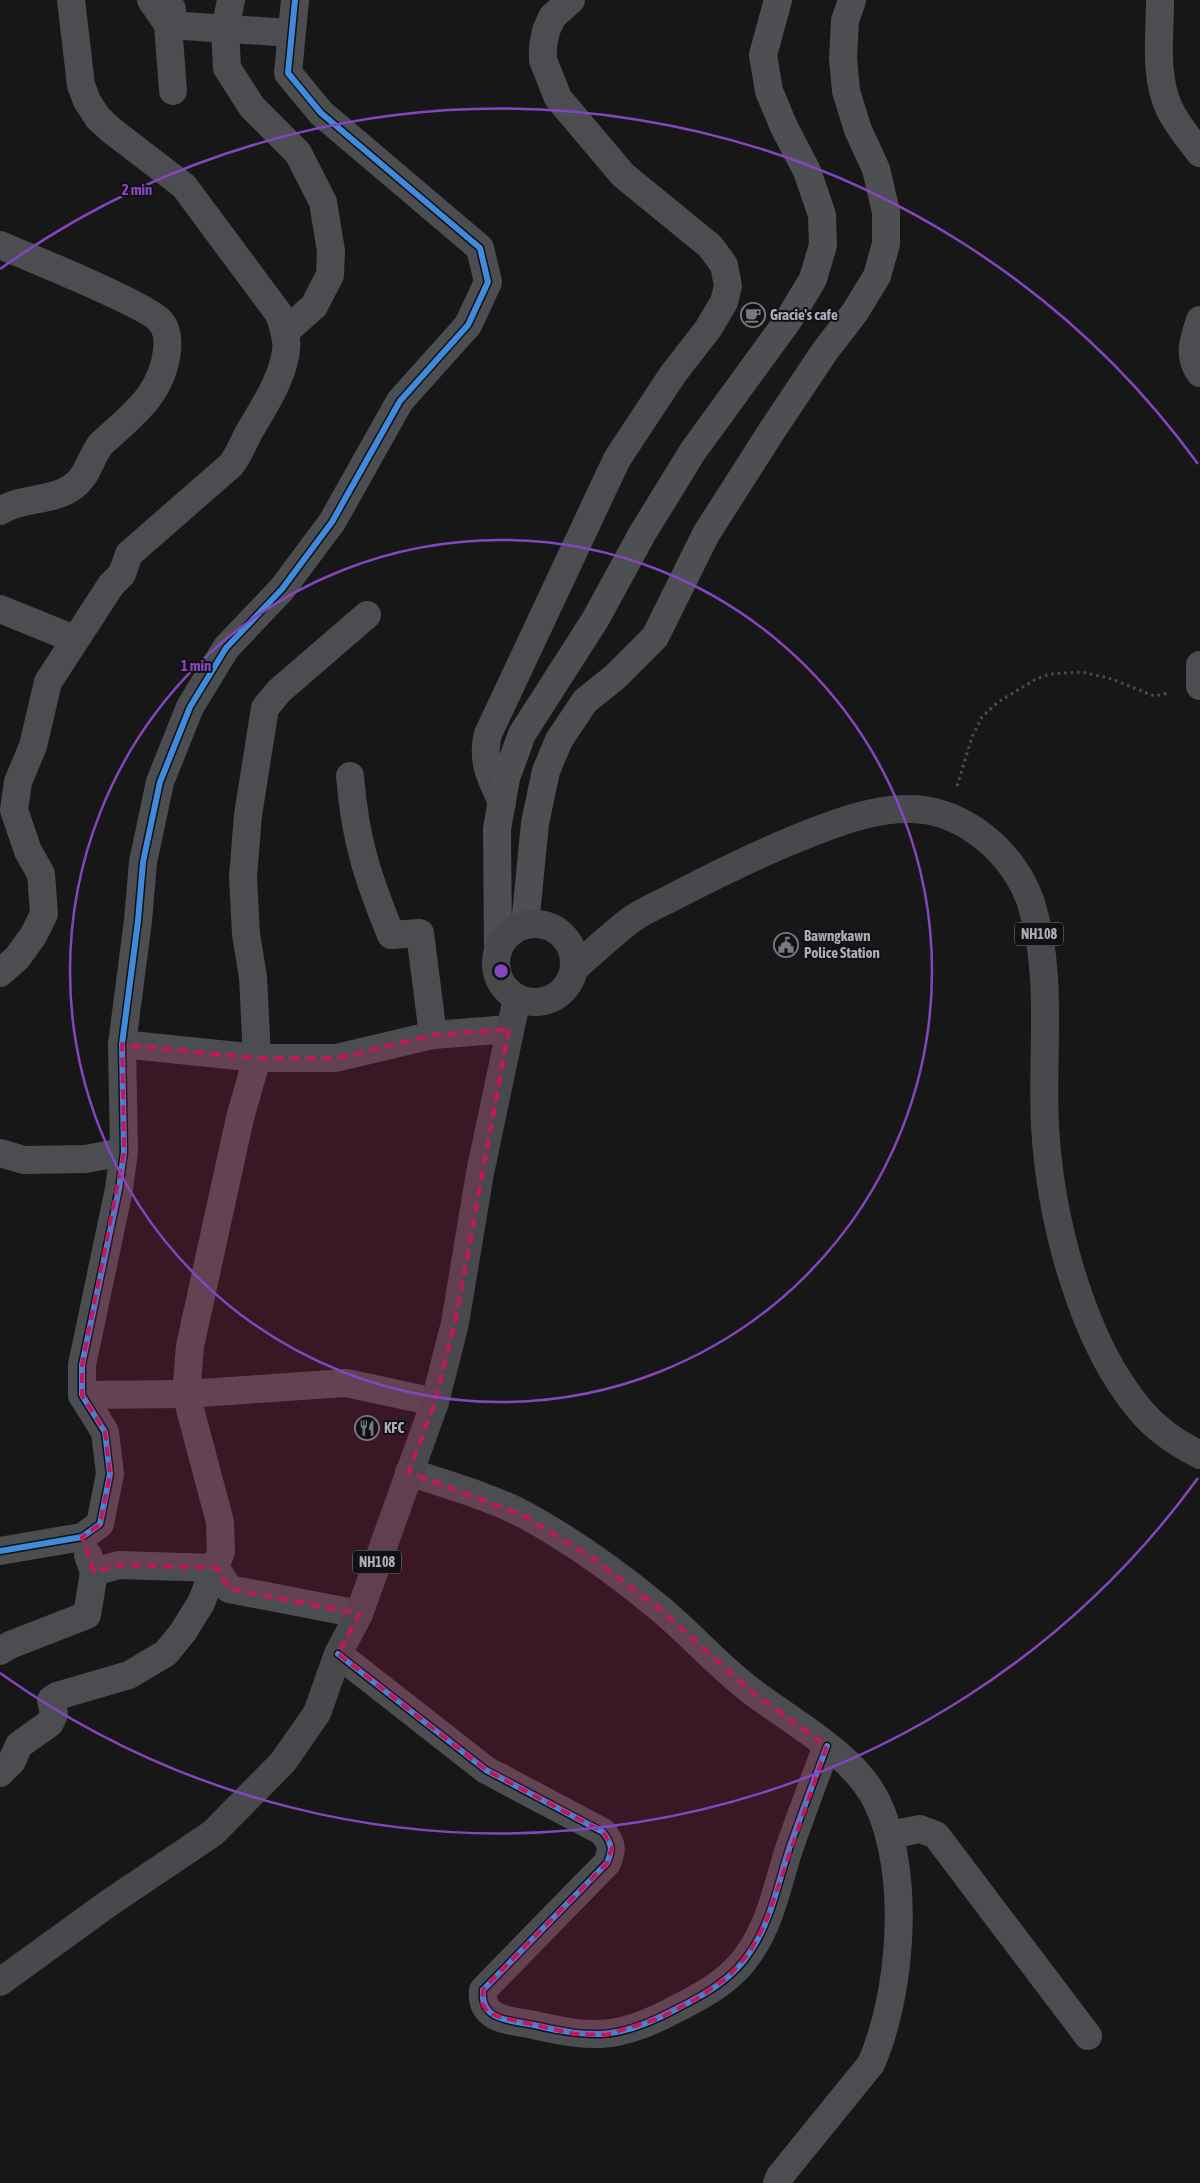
<svg xmlns="http://www.w3.org/2000/svg" width="1200" height="2183" viewBox="0 0 1200 2183" font-family="'Asap Condensed',sans-serif">
  <style>
    .lines { fill: none; stroke-linecap: round; stroke-linejoin: round }
    .path { stroke: #4d4e52; stroke-width: 3; stroke-dasharray: 2.5 4; stroke-linecap: butt }
    .street { stroke: #4c4d50; stroke-width: 28 }
    .primary { stroke: #4e4f52; stroke-width: 28 }
    .highway { stroke: #49494d; stroke-width: 28 }
    .cycleway-casing { stroke: #111113; stroke-width: 9 }
    .cycleway { stroke: #408adc; stroke-width: 6 }
    .marked { fill: #c2185b; fill-opacity: 0.2; stroke: #c2185b; stroke-width: 4; stroke-dasharray: 10 6; stroke-linejoin: round }
    .ring { fill: none; stroke: #8446be; stroke-width: 2.5 }
    .labels { text-anchor: middle; stroke-width: 4; stroke-linejoin: round; paint-order: stroke }
    .shield { fill: #111113; stroke: #7b7e86; stroke-width: 1 }
    .shield-label { font-size: 14px; font-weight: bold; fill: #a9adb8 }
    .poi-label { font-size: 15px; font-weight: bold; fill: #a9adb8; stroke: #111113; text-anchor: start }
    .centre { fill: #8446be; stroke: #111113; stroke-width: 2.5 }
    .ring-label { font-size: 15px; text-anchor: middle; font-weight: bold; fill: #8446be; stroke: #111113; stroke-width: 4; stroke-linejoin: round; paint-order: stroke }
  </style>
  <rect width="100%" height="100%" fill="#171717"/>
  <g class="lines">
    <!-- path -->
    <path class="path" d="M957,786L972,737L982,717L998,702L1036,679L1050,674L1082,672L1112,679L1154,696L1169,693"/>
    <!-- street -->
    <g class="street">
      <path d="M151,0L168,25L291,33"/>
      <path d="M231,0L225,29L227,68L252,107L298,153L323,202L331,251L330,275L314,306L285,332"/>
      <path d="M1160,0C1160,35 1154,75 1169,108C1177,125 1189,139 1200,153"/>
      <path d="M172,9L168,25L173,91"/>
      <path d="M0,245C26,256 150,306 161,322C168,330 168,341 167,351C162,390 140,409 112,434C109,437 104,441 101,444C89,459 89,476 71,488C50,502 22,497 0,511"/>
      <path d="M1200,320C1194,339 1187,355 1200,373"/>
      <path d="M0,609L74,639"/>
      <path d="M1200,665V686"/>
      <path d="M350,776C355,839 367,876 391,935L420,933L433,1035"/>
      <path d="M502,802C491,779 481,760 488,734L617,459L673,374L708,329L724,302L728,286L724,265L710,246L623,175L558,98L543,60V46L546,31L552,17L571,0"/>
      <path d="M0,973L17,958L33,936L44,914L41,874L28,851L14,810L18,782L33,746L48,682L111,585L122,574L129,554L231,465C239,455 242,445 248,434C262,409 282,381 286,351C288,339 283,326 279,314L184,186L111,130L98,118L87,101L81,85L71,0"/>
      <path d="M122,1044L257,1058H336L433,1035L509,1029"/>
      <path d="M0,1153L24,1160L85,1159L124,1152"/>
      <path d="M82,1395L186,1394L346,1383L435,1402"/>
      <path d="M409,1472C445,1484 491,1497 525,1515C572,1541 617,1573 658,1607C690,1633 717,1665 750,1690C791,1722 854,1754 877,1802C911,1873 902,1993 871,2064L780,2176L777,2183"/>
      <path d="M0,1551L82,1537L100,1524L110,1474L105,1432L82,1395V1365L119,1189L124,1152L122,1044L138,921L143,862L160,782L190,707L226,648L282,589L332,522L400,401L468,325L488,282L480,248L321,113L288,73L295,0"/>
      <path d="M94,1572L119,1565L216,1568L229,1589L359,1614"/>
      <path d="M0,1651L10,1645L87,1615L94,1572L88,1555"/>
      <path d="M338,1654L486,1770L603,1832C612,1844 613,1849 607,1863L483,1990C480,2021 510,2020 534,2025C594,2039 620,2039 676,2009C704,1995 733,1979 750,1952C771,1922 778,1883 789,1849C801,1815 814,1780 827,1746"/>
      <path d="M0,1773L12,1761L19,1745L50,1723L54,1714L51,1700L57,1696L129,1675L166,1653L183,1632L201,1603L221,1552L220,1522L186,1394L190,1346L240,1118L257,1058L253,977L246,934L243,877L248,815L265,708L279,691L367,615"/>
      <path d="M890,1835L920,1829L936,1835L1088,2036"/>
    </g>
    <!-- primary -->
    <g class="primary">
      <path d="M525,925L535,823L546,771L559,740L585,701L615,677L655,637L706,534L771,432L825,351L855,312L877,276L886,244V212L876,169L858,130L846,91L843,58L845,21L852,0"/>
      <path d="M498,950L497,829L506,778L522,734L595,620L642,534L693,451L789,319L813,279L823,245L822,215L807,171L784,127L769,91L763,55L778,0"/>
    </g>
    <!-- highway -->
    <g class="highway">
      <circle cx="535" cy="963" r="39"/>
      <path d="M575,968C593,952 612,934 632,919C645,910 662,903 677,895C727,869 776,845 829,826C853,817 881,809 907,809C961,807 1015,853 1031,903C1054,976 1041,1052 1045,1126C1050,1217 1081,1341 1141,1411C1157,1430 1178,1444 1200,1455"/>
      <path d="M0,1982L109,1903L213,1833L283,1762L317,1713L338,1654L359,1614L435,1402L455,1323L480,1173L517,998"/>
    </g>
    <defs>
      <g id="cycleway">
        <path d="M0,1551L82,1537L100,1524L110,1474L105,1432L82,1395V1365L119,1189L124,1152L122,1044L138,921L143,862L160,782L190,707L226,648L282,589L332,522L400,401L468,325L488,282L480,248L321,113L288,73L295,0"/>
        <path d="M338,1654L486,1770L603,1832C612,1844 613,1849 607,1863L483,1990C480,2021 510,2020 534,2025C594,2039 620,2039 676,2009C704,1995 733,1979 750,1952C771,1922 778,1883 789,1849C801,1815 814,1780 827,1746"/>
      </g>
    </defs>
    <!-- cycleway casing -->
    <use href="#cycleway" class="cycleway-casing"/>
    <!-- cycleway -->
    <use href="#cycleway" class="cycleway"/>
  </g>
  <!-- marked area -->
  <path class="marked" d="M509,1029L455,1323L435,1402L409,1472L523,1515L593,1558L658,1607L749,1689L827,1746L766,1922L750,1952L727,1978L698,1998L660,2018L606,2035L575,2034L499,2017L487,2012L482,2003L483,1990L492,1980L607,1863L612,1847L603,1832L486,1770L338,1654L359,1614L229,1589L216,1568L119,1565L94,1572L82,1537L100,1524L110,1474L105,1432L82,1395V1365L124,1152L122,1044L257,1058H336L433,1035Z"/>
  <!-- distance rings -->
  <g class="ring">
    <circle cx="501" cy="971" r="431"/>
    <path d="M1198 1478A862 862 0 0 1 0 1673M0 269A862 862 0 0 1 1198 464"/>
  </g>
  <!-- icons -->
  <defs>
    <symbol id="cafe-ring" viewBox="-11 -11 22 22"><circle r="9.5" fill="#111113" stroke="#767880" stroke-width="1.5"/><path d="M-5.5-4.5H6V0H3Q3 3.5 0 3.5H-2.5Q-5.5 3.5-5.5 0ZM3-3.2v2h1.7v-2ZM-6 4.5H4V6H-6Z" fill="#767880"/></symbol>
    <symbol id="civic-ring" viewBox="-11 -11 22 22"><circle r="9.5" fill="#111113" stroke="#767880" stroke-width="1.5"/><path d="M-.6-6.5H3V-4.5H.6V-3L4-1V1h2V6H-6V1h2V-1L-.6-3ZM-1.2 2.5V6h2.4V2.5Z" fill="#767880"/></symbol>
    <symbol id="restaurant-ring" viewBox="-11 -11 22 22"><circle r="9.5" fill="#111113" stroke="#767880" stroke-width="1.5"/><path d="M-5-6h1v4h1v-4h1v4h1v-4h1v5L-1.5 .5V6h-2V.5L-5-1ZM5-6V6H3V1.5H1.5Q1.5-4 5-6Z" fill="#767880"/></symbol>
  </defs>
  <g fill-rule="evenodd">
    <use href="#cafe-ring" x="739" y="301" width="28" height="28"/>
    <use href="#civic-ring" x="772" y="931" width="28" height="28"/>
    <use href="#restaurant-ring" x="353" y="1414" width="28" height="28"/>
  </g>
  <g class="labels">
    <!-- shield labels -->
    <g class="shield">
      <rect x="1015" y="922.5" width="48" height="23" rx="4"/>
      <rect x="353" y="1550.5" width="48" height="23" rx="4"/>
    </g>
    <g class="shield-label">
      <text x="1039" y="939">NH108</text>
      <text x="377" y="1567">NH108</text>
    </g>
    <!-- poi labels -->
    <g class="poi-label">
      <text x="770" y="320">Gracie's cafe</text>
      <text x="804" y="941">Bawngkawn<tspan x="804" dy="17">Police Station</tspan></text>
      <text x="384" y="1433">KFC</text>
    </g>
  </g>
  <circle cx="501" cy="971" r="8" class="centre"/>
  <g class="ring-label">
    <text x="137" y="195">2 min</text>
    <text x="196" y="671">1 min</text>
  </g>
</svg>
